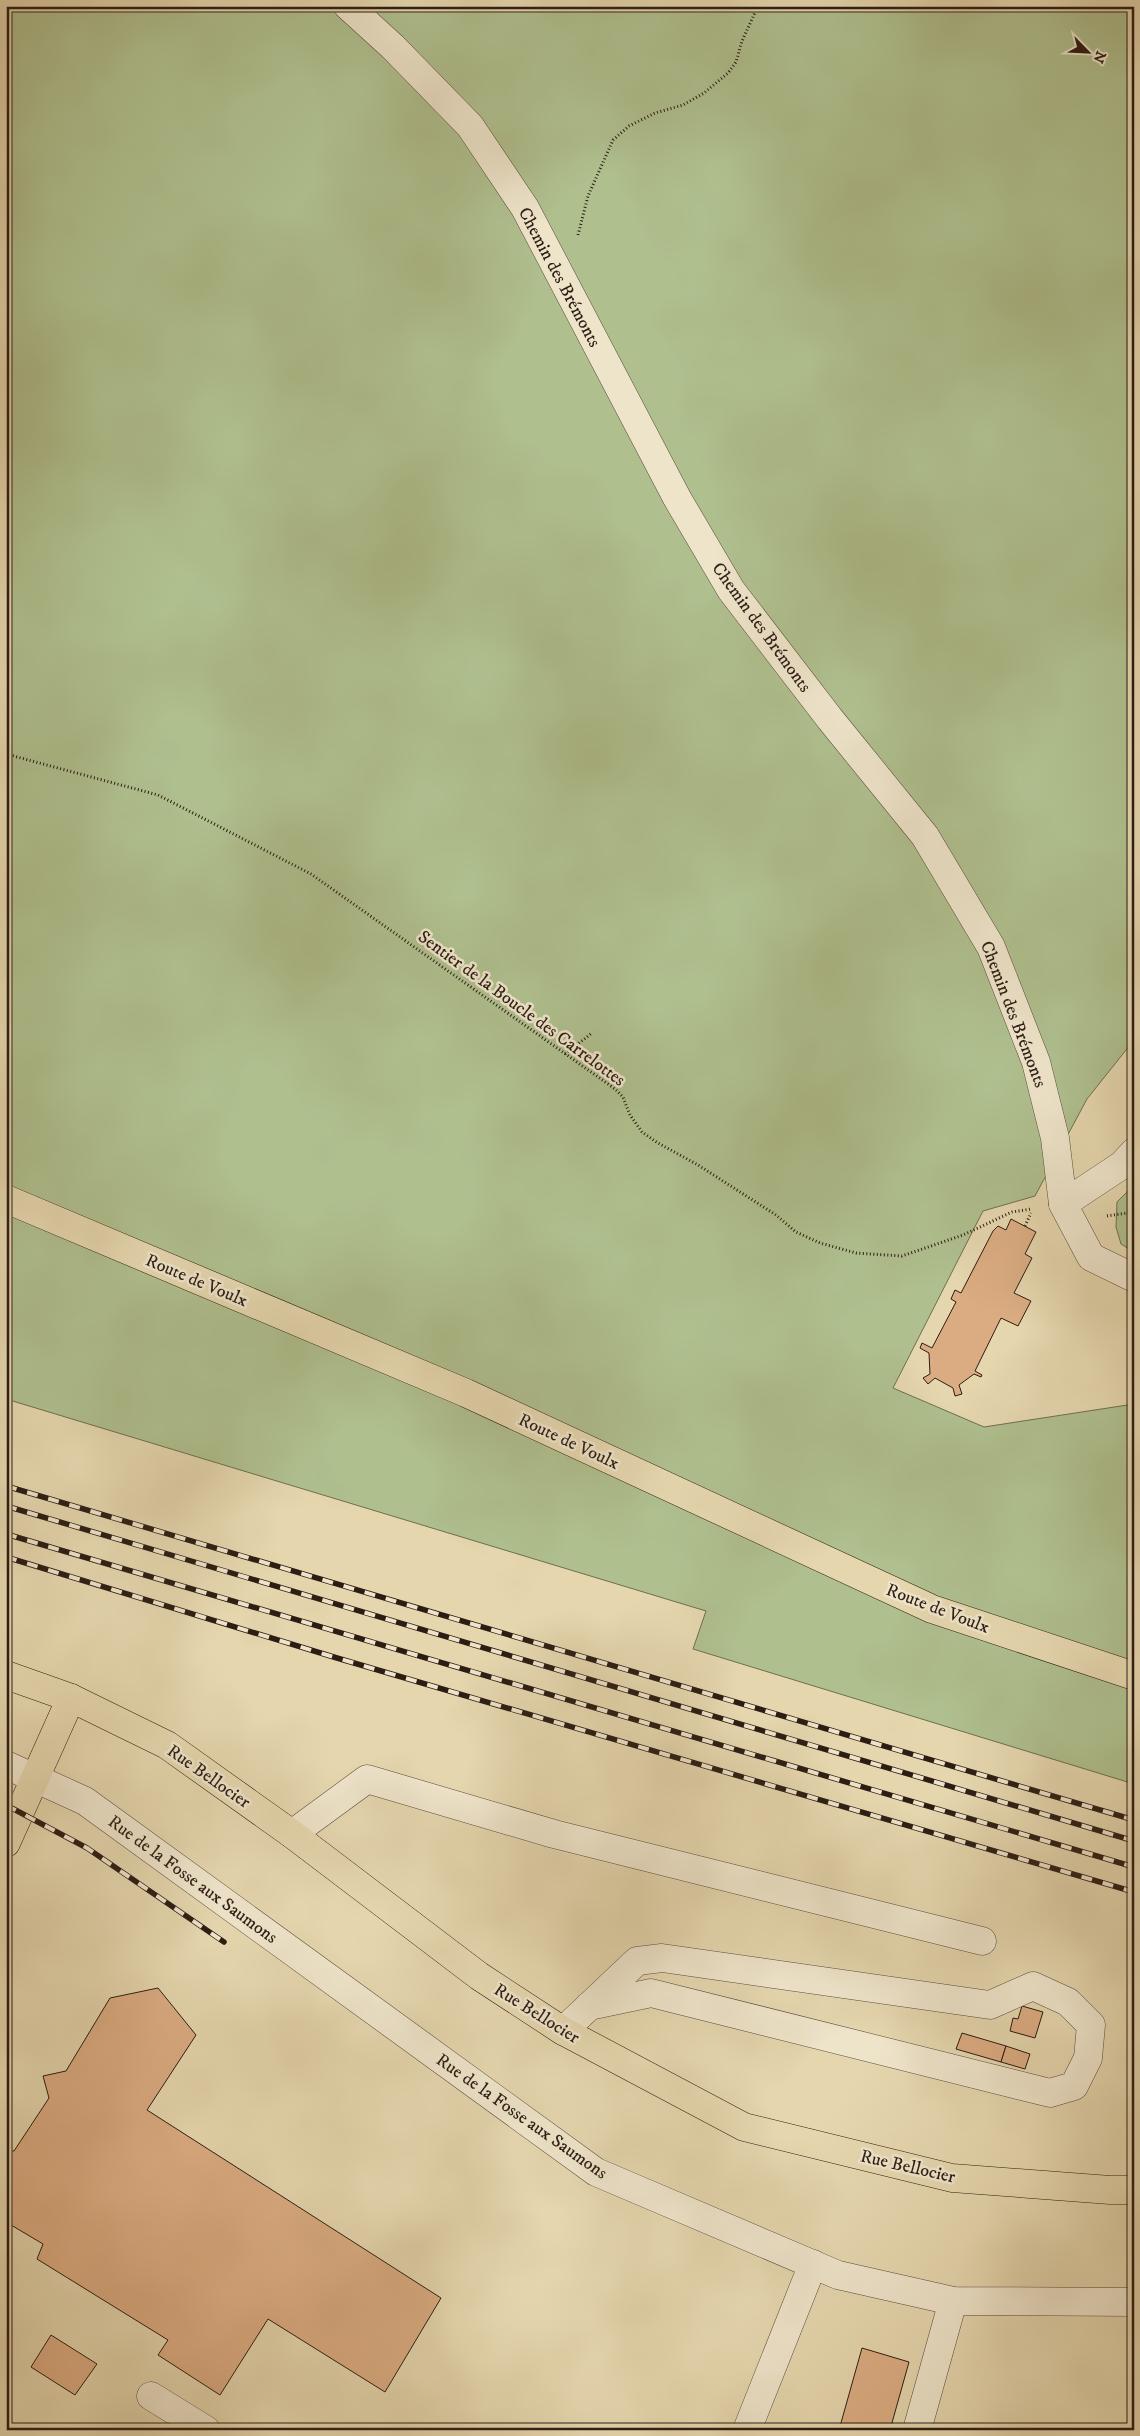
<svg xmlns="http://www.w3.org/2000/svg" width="1140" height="2436" viewBox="0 0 1140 2436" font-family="'IM FELL DW Pica',serif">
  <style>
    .green { fill: #afbf8e; stroke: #6e6e51 }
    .building { fill: #dbac82; stroke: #2c1d14 }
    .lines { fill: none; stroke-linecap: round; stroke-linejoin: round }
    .minor-casing { stroke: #5a4b3a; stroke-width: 29 }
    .major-casing { stroke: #2c1d14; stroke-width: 29 }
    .path { stroke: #2c1d14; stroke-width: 3; stroke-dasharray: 1 2.5; stroke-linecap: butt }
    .minor { stroke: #eee4ca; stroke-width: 28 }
    .major { stroke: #e5d6ae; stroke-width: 28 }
    .rail-casing { stroke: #2c1d14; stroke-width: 5.5 }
    .rail { stroke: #eee4ca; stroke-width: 4; stroke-dasharray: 11; stroke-linecap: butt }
    .labels { text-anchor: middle; stroke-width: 5; stroke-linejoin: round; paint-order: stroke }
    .street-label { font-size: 18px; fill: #2c1d14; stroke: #eee4ca }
  </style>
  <rect width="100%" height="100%" fill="#e5d6ae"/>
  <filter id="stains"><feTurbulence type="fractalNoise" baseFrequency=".004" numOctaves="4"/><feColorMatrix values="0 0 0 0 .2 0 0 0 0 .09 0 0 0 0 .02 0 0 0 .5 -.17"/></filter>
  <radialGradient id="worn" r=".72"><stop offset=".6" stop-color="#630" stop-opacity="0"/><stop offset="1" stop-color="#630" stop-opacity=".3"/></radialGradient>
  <!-- green -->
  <g class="green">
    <path d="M6,6H1134V1040L1087,1099L1035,1196L983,1211L893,1388L984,1427L1134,1404V1784L693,1649L706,1611L6,1399Z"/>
    <path d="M1134,1185V1252L1121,1244L1116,1227L1117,1202Z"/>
  </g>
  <!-- building -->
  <g class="building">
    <path d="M1011,1219L1036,1232L1025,1254L1032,1258L1014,1293L1031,1301L1018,1326L1001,1318L975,1371L982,1375L981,1377L974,1374L959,1385L962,1394L955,1396L953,1388L935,1378L928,1384L923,1378L930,1374L929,1353L920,1348L922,1343L932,1348L956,1302L951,1299L955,1290L961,1293L993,1231L998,1226L1006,1230Z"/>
    <path d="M158,1988L196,2035L147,2110L441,2298L385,2392L268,2319L220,2395L158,2355L168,2340L37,2259L43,2244L6,2222V2151H14L49,2098L43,2076L66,2071L110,1998Z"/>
    <path d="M1022,2006L1043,2012L1035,2038L1010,2031L1013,2018L1018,2019Z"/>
    <path d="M962,2033L1006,2046L1001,2062L956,2049Z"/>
    <path d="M1006,2046L1030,2054L1025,2069L1001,2062Z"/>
    <path d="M51,2335L97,2364L75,2395L31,2367Z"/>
    <path d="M862,2348L909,2362L890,2430H839Z"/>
  </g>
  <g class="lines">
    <defs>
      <g id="minor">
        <path d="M348,6L393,47L470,126L525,208L677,498L731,590L830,719L925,836L991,947L1036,1062L1055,1138L1063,1204L1091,1257L1134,1278"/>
        <path d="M1063,1204L1122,1165L1134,1152"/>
        <path d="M6,1765L85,1801L596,2172L838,2275L953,2301L1134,2302"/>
        <path d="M292,1834L367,1779L554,1834L982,1941"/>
        <path d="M563,2031L637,1961L662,1958L990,2005L1033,1986L1068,2002L1091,2025L1088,2058L1074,2086L1050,2093L651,1993L589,2006"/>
        <path d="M151,2396L206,2430"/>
        <path d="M747,2430L813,2264"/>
        <path d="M917,2430L953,2301"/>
      </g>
      <g id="major">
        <path d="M6,1199L466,1393L932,1609L1134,1676"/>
        <path d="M6,1675L71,1698L167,1745L292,1834L479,1976L563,2031L744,2127L952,2178L1110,2190H1134"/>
        <path d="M6,1843L71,1698"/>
      </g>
    </defs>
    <!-- minor casing -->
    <use href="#minor" class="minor-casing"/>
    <!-- major casing -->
    <use href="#major" class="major-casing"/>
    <!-- path -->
    <g class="path">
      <path d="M578,235L588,196L613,140L629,126L655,113L683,105L704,93L728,73L736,62L742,41L758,6"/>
      <path d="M6,754L158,795L311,874L615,1089L623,1097L630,1115L642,1132L658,1143L698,1165L776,1215L796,1232L820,1243L856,1253L902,1256L963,1235L1012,1212L1031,1209"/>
      <path d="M565,1054L592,1033"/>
      <path d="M1107,1216L1134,1212"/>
      <path d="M1025,1226L1031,1213"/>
    </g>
    <!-- minor -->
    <use href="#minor" class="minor"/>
    <!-- major -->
    <use href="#major" class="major"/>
    <defs>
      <g id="rail">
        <path d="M6,1486L1134,1820"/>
        <path d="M6,1506L1134,1841"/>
        <path d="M6,1534L1134,1867"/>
        <path d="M6,1557L337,1658L1134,1892"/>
        <path d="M6,1805L87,1848L224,1942"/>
      </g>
    </defs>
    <!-- rail casing -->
    <use href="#rail" class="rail-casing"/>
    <!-- rail -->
    <use href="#rail" class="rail"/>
  </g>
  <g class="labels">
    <!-- street labels -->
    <g class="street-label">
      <text transform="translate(560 277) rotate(62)" y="6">Chemin des Brémonts</text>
      <text transform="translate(762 627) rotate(54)" y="6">Chemin des Brémonts</text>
      <text transform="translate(522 1008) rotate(36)" y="6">Sentier de la Boucle des Carrelottes</text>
      <text transform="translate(1014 1014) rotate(69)" y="6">Chemin des Brémonts</text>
      <text transform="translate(197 1280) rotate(23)" y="6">Route de Voulx</text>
      <text transform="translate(569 1441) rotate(25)" y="6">Route de Voulx</text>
      <text transform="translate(938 1608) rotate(21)" y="6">Route de Voulx</text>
      <text transform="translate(209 1776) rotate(35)" y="6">Rue Bellocier</text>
      <text transform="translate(193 1879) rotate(36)" y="6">Rue de la Fosse aux Saumons</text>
      <text transform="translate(537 2013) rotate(32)" y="6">Rue Bellocier</text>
      <text transform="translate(522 2116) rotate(35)" y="6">Rue de la Fosse aux Saumons</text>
      <text transform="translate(908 2166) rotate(13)" y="6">Rue Bellocier</text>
    </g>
  </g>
  <!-- margin -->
  <rect width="1140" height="2436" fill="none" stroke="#e5d6ae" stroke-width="25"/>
  <rect x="8" y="8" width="1125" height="2421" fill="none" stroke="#2c1d14" stroke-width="2.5"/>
  <rect x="12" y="12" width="1115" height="2411" fill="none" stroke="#2c1d14"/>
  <!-- north arrow -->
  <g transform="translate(1088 52) rotate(114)" stroke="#eee4ca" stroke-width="4" paint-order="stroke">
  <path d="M0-4L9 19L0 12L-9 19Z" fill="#2c1d14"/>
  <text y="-8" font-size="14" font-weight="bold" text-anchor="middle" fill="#2c1d14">N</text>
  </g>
  <rect width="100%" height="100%" filter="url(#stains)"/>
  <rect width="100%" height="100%" fill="url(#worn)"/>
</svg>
